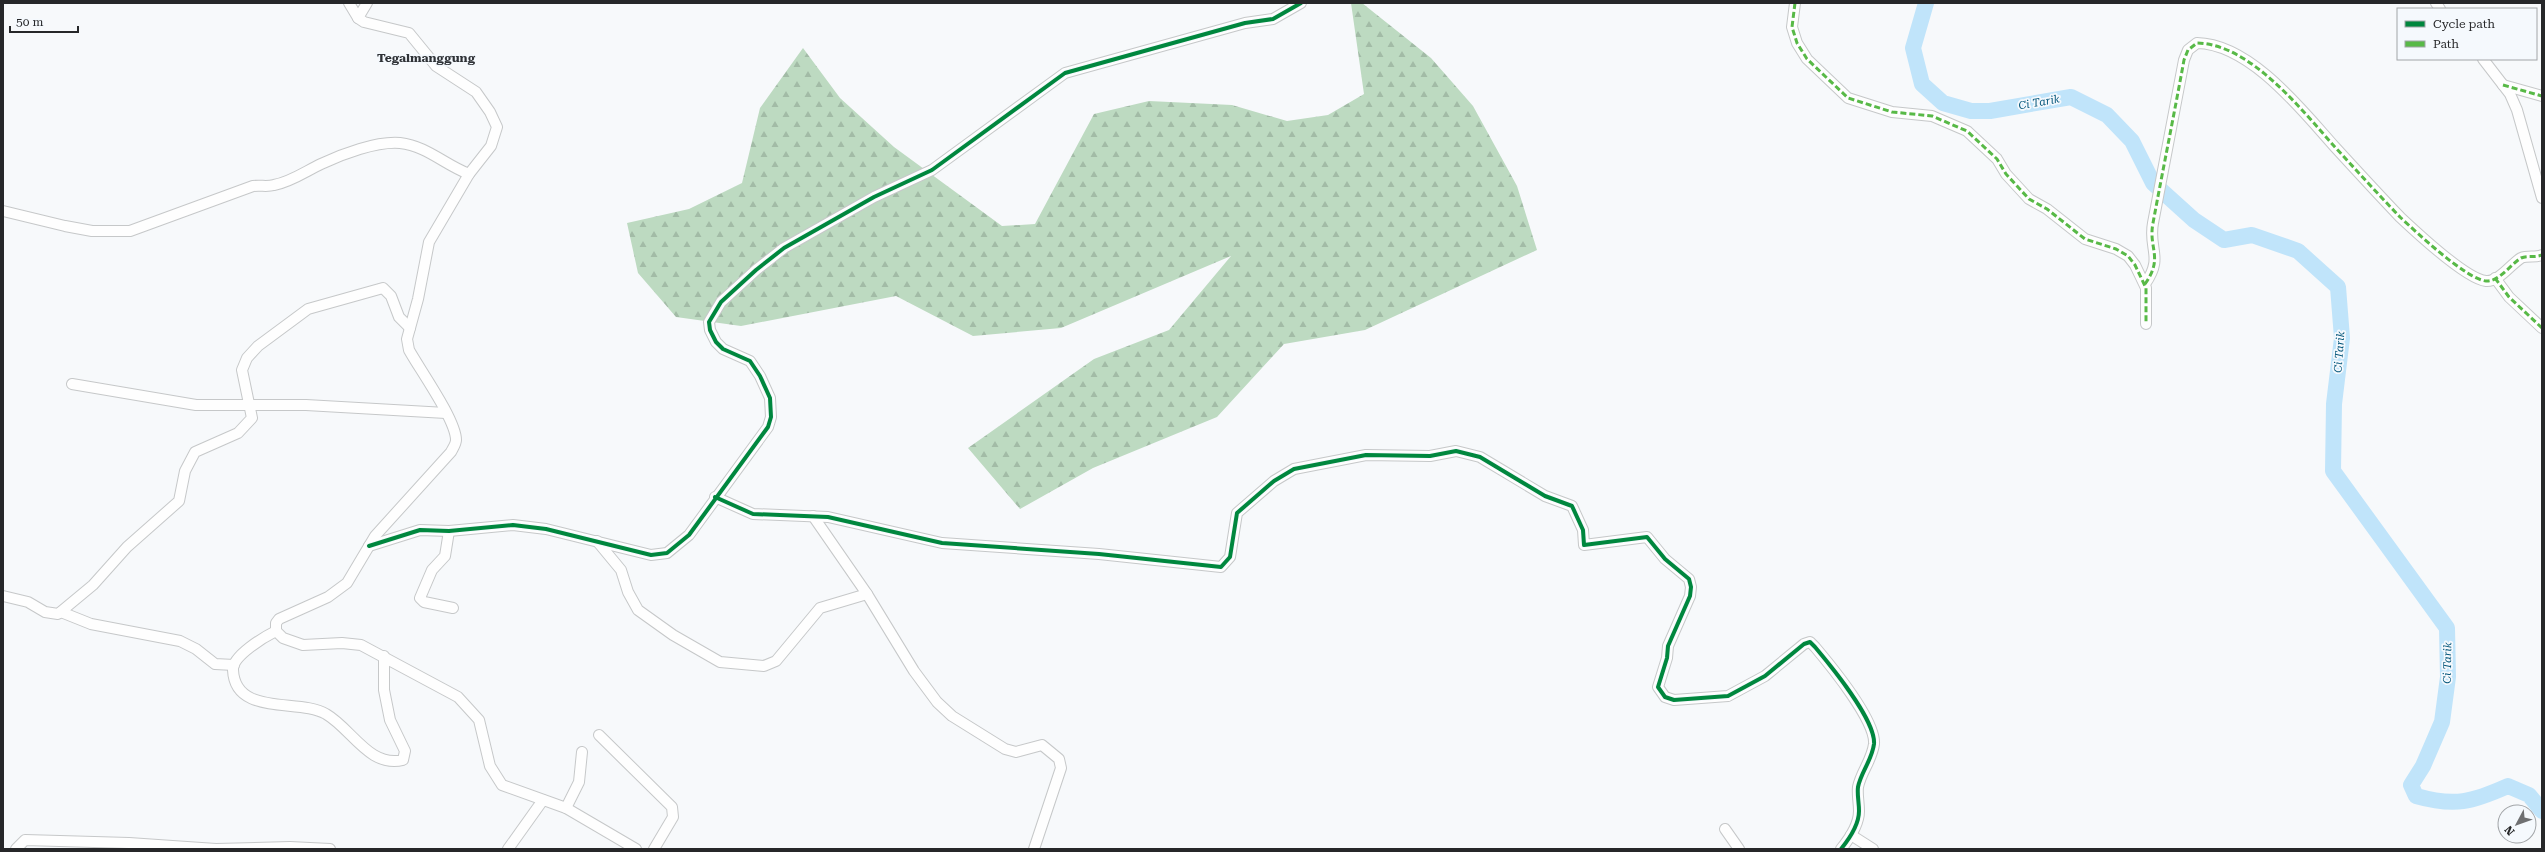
<svg xmlns="http://www.w3.org/2000/svg" width="2545" height="852" viewBox="0 0 2545 852" font-family="'Roboto Serif',serif">
  <style>
    .forest { fill: url(#forest-firs) }
    .lines { fill: none; stroke-linecap: round; stroke-linejoin: round }
    .river { stroke: #c0e4fa; stroke-width: 16 }
    .minor-casing { stroke: #c6c8c9; stroke-width: 12 }
    .minor { stroke: #fefefe; stroke-width: 10 }
    .quiet { stroke: #58b947; stroke-width: 3; stroke-dasharray: 6 3; stroke-linecap: butt }
    .cycleway-casing { stroke: #f5f9fd; stroke-width: 6 }
    .cycleway { stroke: #00873e; stroke-width: 4 }
    .labels { text-anchor: middle; stroke-width: 3.5; stroke-linejoin: round; paint-order: stroke }
    .water-label { font-size: 11px; font-style: italic; fill: #02557a; stroke: #f5f9fd }
    .quarter-label { font-size: 12px; font-weight: bold; fill: #2f3236; stroke: #f5f9fd }
  </style>
  <defs>
    <pattern id="forest-firs" width="22" height="20" patternUnits="userSpaceOnUse"><rect width="22" height="20" fill="#bddac1"/><path d="M5 1l3.5 6h-7zM16 11l3.5 6h-7z" fill="#a2bba6"/></pattern>
  </defs>
  <rect width="100%" height="100%" fill="#f7f9fb"/>
  <!-- forest -->
  <path class="forest" d="M1351,3H1362L1431,58L1473,106L1517,186L1537,250L1365,330L1284,344L1217,417L1093,468L1020,509L968,448L1094,359L1169,330L1231,256L1061,328L973,336L896,296L741,326L676,317L638,273L627,223L689,209L742,183L760,108L803,48L840,98L894,147L1002,226L1035,224L1094,114L1149,101L1232,105L1287,121L1328,115L1364,94Z"/>
  <g class="lines">
    <!-- river -->
    <path class="river" d="M1926,3L1913,48L1922,84L1943,103L1971,111H1990L2071,97L2107,115L2132,141L2153,183L2194,220L2224,240L2252,235L2298,251L2338,287L2342,338L2334,404L2333,471L2447,628L2448,677L2442,722L2423,766L2411,785L2416,796C2455,807 2472,802 2508,786L2529,795L2542,811"/>
    <defs>
      <g id="minor">
        <path d="M349,3L358,18L364,22L409,33L436,66L476,92L490,112L497,127L491,146L469,174L429,242L418,299L407,339L409,350C420,370 456,420 456,440C456,444 453,448 451,452L375,536L347,583L328,597L279,619L276,623V631L283,638L303,645L342,643L361,645L458,697L479,720L490,766L502,785L566,808L636,849"/>
        <path d="M1795,3L1792,27L1797,43L1807,59L1848,98L1892,112L1932,116L1967,131L1997,159L2006,174L2029,199L2047,209L2085,239L2116,249L2128,256L2135,265L2146,288V324"/>
        <path d="M2436,3L2440,9"/>
        <path d="M358,18L367,3"/>
        <path d="M2483,59L2510,94L2517,110L2542,198"/>
        <path d="M2503,85L2542,96"/>
        <path d="M3,211L65,226L92,231H130L253,186C261,185 267,187 274,185C291,182 306,171 321,164C342,154 377,141 400,143C427,146 445,165 469,174"/>
        <path d="M2495,278L2509,297L2542,328"/>
        <path d="M2145,284C2164,257 2148,249 2153,223C2163,169 2174,115 2184,60L2188,50L2197,43C2250,44 2301,109 2334,146C2356,170 2378,194 2400,217C2416,232 2466,279 2486,281C2499,282 2511,264 2521,258C2528,255 2535,258 2542,255"/>
        <path d="M72,384L196,405H306L446,413"/>
        <path d="M715,497L753,514L828,517L942,543L1099,554L1221,567L1230,557L1237,513L1274,481L1294,469L1366,455L1430,456L1456,451L1480,457L1545,496L1572,506L1583,530L1584,545L1647,537L1665,559L1689,579L1691,587L1690,596L1668,646L1667,658L1658,687L1665,697L1674,700L1728,696L1765,676L1804,644L1810,642L1815,647C1831,666 1876,721 1874,744C1872,760 1861,772 1858,787C1857,795 1859,802 1859,811C1859,825 1850,838 1841,849"/>
        <path d="M813,516L867,594L914,671L937,702L952,716L1005,749L1016,752L1042,745L1059,759L1061,768L1034,849"/>
        <path d="M449,531L445,556L432,570L420,598L424,602L453,608"/>
        <path d="M597,541L621,570L628,592L638,610L673,635L720,662L764,666L776,661L820,608L867,594"/>
        <path d="M369,546L420,530L449,531L513,525L546,529L651,555L667,553L689,535L768,427L771,417L770,398L760,376L750,361L723,349L716,342L710,330L709,322L721,302L756,270L784,248L874,197L932,170L1065,73L1245,23L1273,19L1301,3"/>
        <path d="M3,596L28,602L45,612L58,614L93,585L127,547L179,501L185,471L195,452L238,433L252,418L242,370L247,358L258,346L308,309L383,288L391,296L399,317L410,328"/>
        <path d="M61,612L91,624L180,641L196,649L215,664L234,665"/>
        <path d="M276,631C264,637 232,656 233,670C235,717 300,698 326,714C352,729 369,768 403,760L405,751L390,720L384,690V656"/>
        <path d="M599,735L672,807L673,817L654,849"/>
        <path d="M566,808L579,782L582,752"/>
        <path d="M1725,829L1739,849"/>
        <path d="M1851,835L1873,849"/>
        <path d="M16,849L25,840L129,843L216,849L290,847L330,849"/>
        <path d="M508,849L543,800"/>
      </g>
    </defs>
    <!-- minor casing -->
    <use href="#minor" class="minor-casing"/>
    <!-- minor -->
    <use href="#minor" class="minor"/>
    <!-- quiet -->
    <g class="quiet">
      <path d="M1795,3L1792,27L1797,43L1807,59L1848,98L1892,112L1932,116L1967,131L1997,159L2006,174L2029,199L2047,209L2085,239L2116,249L2128,256L2135,265L2146,288V324"/>
      <path d="M2503,85L2542,96"/>
      <path d="M2495,278L2509,297L2542,328"/>
      <path d="M2145,284C2164,257 2148,249 2153,223C2163,169 2174,115 2184,60L2188,50L2197,43C2250,44 2301,109 2334,146C2356,170 2378,194 2400,217C2416,232 2466,279 2486,281C2499,282 2511,264 2521,258C2528,255 2535,258 2542,255"/>
    </g>
    <defs>
      <g id="cycleway">
        <path d="M715,497L753,514L828,517L942,543L1099,554L1221,567L1230,557L1237,513L1274,481L1294,469L1366,455L1430,456L1456,451L1480,457L1545,496L1572,506L1583,530L1584,545L1647,537L1665,559L1689,579L1691,587L1690,596L1668,646L1667,658L1658,687L1665,697L1674,700L1728,696L1765,676L1804,644L1810,642L1815,647C1831,666 1876,721 1874,744C1872,760 1861,772 1858,787C1857,795 1859,802 1859,811C1859,825 1850,838 1841,849"/>
        <path d="M369,546L420,530L449,531L513,525L546,529L651,555L667,553L689,535L768,427L771,417L770,398L760,376L750,361L723,349L716,342L710,330L709,322L721,302L756,270L784,248L874,197L932,170L1065,73L1245,23L1273,19L1301,3"/>
      </g>
    </defs>
    <!-- cycleway casing -->
    <use href="#cycleway" class="cycleway-casing"/>
    <!-- cycleway -->
    <use href="#cycleway" class="cycleway"/>
  </g>
  <g class="labels">
    <!-- water labels -->
    <g class="water-label">
      <text transform="translate(2039 102) rotate(-10)" y="4">Ci Tarik</text>
      <text transform="translate(2339 352) rotate(-86)" y="4">Ci Tarik</text>
      <text transform="translate(2447 663) rotate(-89)" y="4">Ci Tarik</text>
    </g>
    <!-- quarter labels -->
    <g class="quarter-label">
      <text x="426" y="62">Tegalmanggung</text>
    </g>
  </g>
  <!-- border -->
  <rect width="2545" height="852" fill="none" stroke="#262729" stroke-width="8"/>
  <!-- legend -->
  <rect x="2397" y="8" width="140" height="52" fill="#f5f9fd" stroke="#a2a5a8"/>
  <rect x="2405" y="21" width="20" height="6" fill="#00873e" stroke="#a2a5a8"/>
  <text x="2433" y="28" font-size="12" fill="#262729">Cycle path</text>
  <rect x="2405" y="41" width="20" height="6" fill="#58b947" stroke="#a2a5a8"/>
  <text x="2433" y="48" font-size="12" fill="#262729">Path</text>
  <!-- north arrow -->
  <g transform="translate(2517 824) rotate(229)"><circle r="19" fill="#f5f9fd" stroke="#a2a5a8"/>
  <path d="M0-3L7 15L0 10L-7 15Z" fill="#6f7072"/>
  <text y="-6" font-size="11" font-weight="bold" text-anchor="middle" fill="#262729">N</text>
  </g>
  <!-- scale -->
  <path d="M10 26v6h68v-6" fill="none" stroke="#262729" stroke-width="2"/>
  <text x="16" y="26" font-size="12" fill="#262729" stroke="#f5f9fd" stroke-width="3" paint-order="stroke">50 m</text>
</svg>
